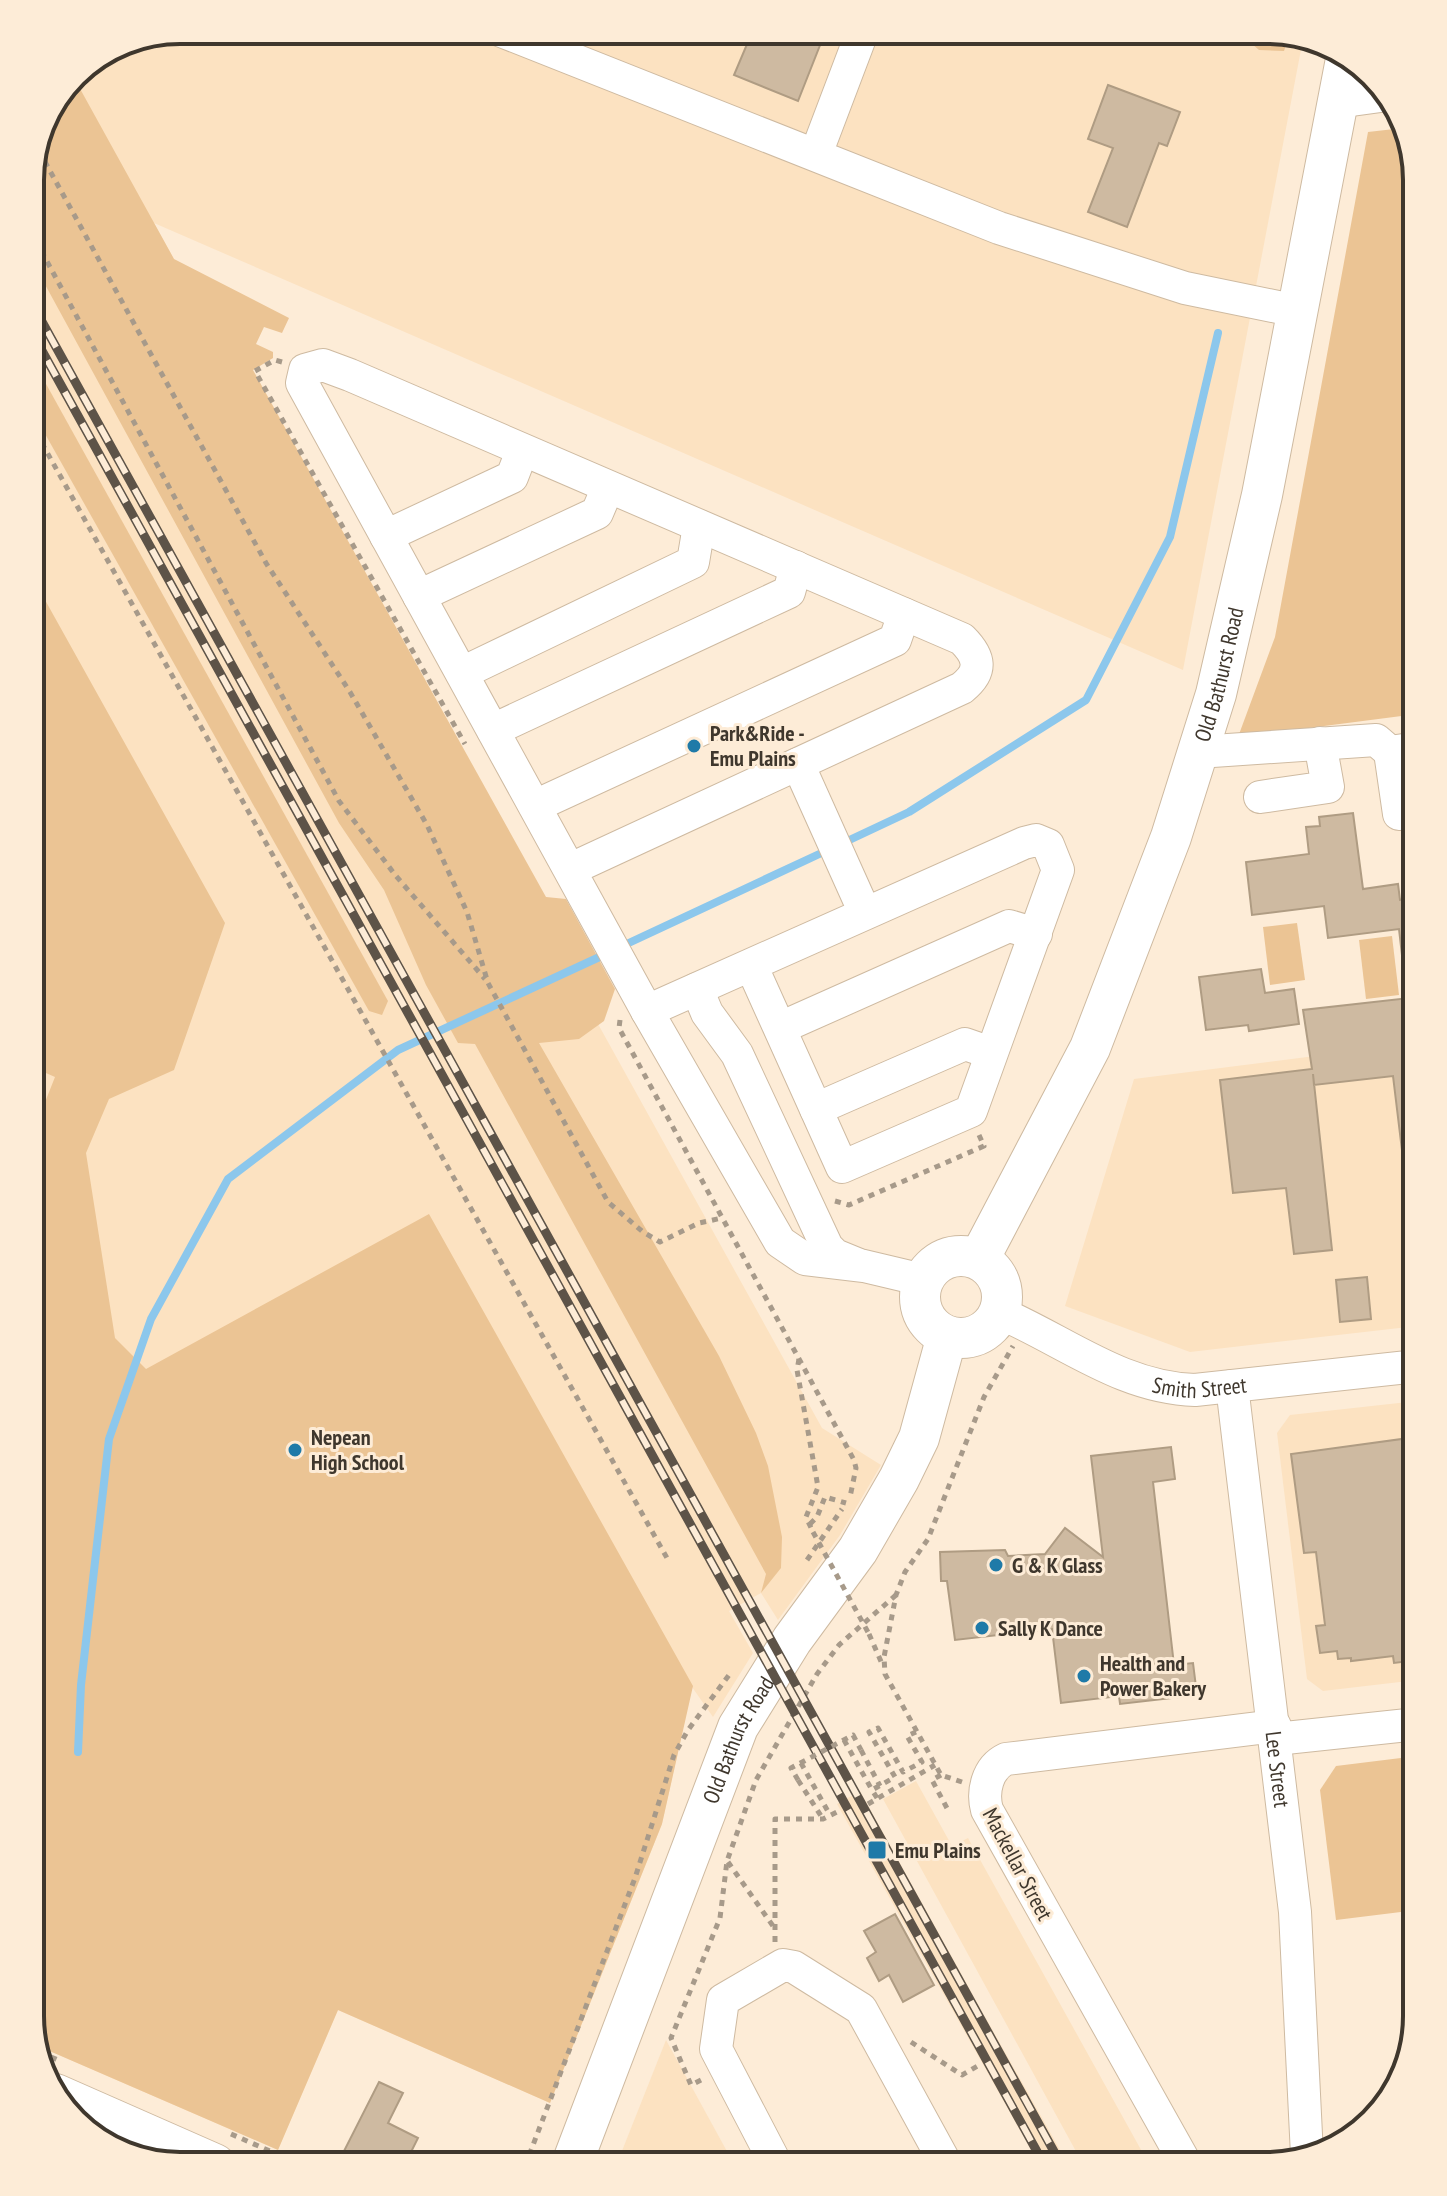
<svg xmlns="http://www.w3.org/2000/svg" width="1447" height="2196" viewBox="0 0 1447 2196" font-family="'PT Sans Narrow',sans-serif">
  <style>
    .built { fill: #fce2c1 }
    .green { fill: #ebc494 }
    .lines { fill: none; stroke-linecap: round; stroke-linejoin: round }
    .stream { stroke: #8cc7ec; stroke-width: 8 }
    .building { fill: #cebaa1; stroke: #af9c83; stroke-width: 2 }
    .minor-casing { stroke: #cebaa1; stroke-width: 34 }
    .major-casing { stroke: #cebaa1; stroke-width: 42 }
    .highway-casing { stroke: #cebaa1; stroke-width: 46 }
    .path { stroke: #a79a8a; stroke-width: 5; stroke-dasharray: 6 6; stroke-linecap: butt }
    .minor { stroke: #fff; stroke-width: 32 }
    .major { stroke: #fff; stroke-width: 40 }
    .highway { stroke: #fff; stroke-width: 44 }
    .rail-casing { stroke: #5d5348; stroke-width: 9 }
    .rail { stroke: #fdecd7; stroke-width: 6; stroke-dasharray: 18; stroke-linecap: butt }
    .path-bridge { stroke: #a79a8a; stroke-width: 5; stroke-dasharray: 6 6; stroke-linecap: butt }
    .poi-dot { fill: #1f7aa8; stroke: #fdecd7; stroke-width: 3 }
    .labels { text-anchor: middle; stroke-width: 6; stroke-linejoin: round; paint-order: stroke }
    .street-label { font-size: 22px; fill: #3f372d; stroke: #fdecd7 }
    .poi-label { font-size: 22px; font-weight: bold; fill: #3f372d; stroke: #fdecd7; text-anchor: start }
    .rim { fill: none; stroke: #3f372d; stroke-width: 4 }
  </style>
  <rect width="100%" height="100%" fill="#fdecd7"/>
  <!-- built -->
  <g class="built">
    <path d="M180,30H1276L1303,39L1183,670L154,223L822,1428L881,1465L840,1535L778,1620L761,1593L729,1611L753,1653L713,1717L692,1687L662,1824L550,2103L338,2010L278,2150L38,2046L30,2016V171L74,74L123,41Z"/>
    <path d="M1417,1043V1326L1190,1352L1065,1306L1134,1079Z"/>
    <path d="M1417,1401V1680L1323,1691L1307,1679L1277,1433L1290,1415Z"/>
    <path d="M916,1781L952,1846L968,1838L1150,2166H1084L883,1799Z"/>
    <path d="M860,1791L984,2015L1069,2166H1040L837,1804Z"/>
    <path d="M666,2040L735,2166H616Z"/>
  </g>
  <!-- green -->
  <g class="green">
    <path d="M1236,30H1276L1289,35L1284,51L1259,50Z"/>
    <path d="M73,76L174,259L289,318L282,333L264,327L256,344L273,352V358L253,370L546,897L566,899L615,989L604,1021L579,1039L539,1043L719,1356L756,1433L768,1466L782,1537L781,1568L761,1593L766,1574L475,1044L458,1043L426,985L384,890L339,823L30,257V171Z"/>
    <path d="M1403,128L1417,180V714L1238,737L1275,637L1368,132Z"/>
    <path d="M30,355L388,1001L382,1015L369,1011L30,407Z"/>
    <path d="M30,573L225,923L174,1070L109,1099L86,1153L115,1338L146,1369L429,1214L693,1686L662,1824L550,2103L338,2010L278,2150L38,2046L30,2016V1140L55,1077L30,1066Z"/>
    <path d="M1297,923L1305,980L1270,985L1263,927Z"/>
    <path d="M1392,936L1399,995L1366,999L1359,940Z"/>
    <path d="M1417,1756V1910L1336,1920L1320,1790L1336,1766Z"/>
  </g>
  <g class="lines">
    <!-- stream -->
    <g class="stream">
      <path d="M843,843L909,812L1086,700L1170,537L1218,333"/>
      <path d="M618,948L830,849"/>
      <path d="M78,1752L81,1685L109,1439L151,1319L228,1179L398,1050L606,954"/>
    </g>
  </g>
  <!-- building -->
  <g class="building">
    <path d="M753,30H826L798,101L734,75Z"/>
    <path d="M1108,85L1180,112L1167,146L1159,143L1127,227L1088,212L1113,148L1088,139Z"/>
    <path d="M1353,813L1363,889L1398,884L1400,900L1417,898V972L1404,973L1399,929L1328,938L1324,906L1252,915L1246,862L1309,854L1306,827L1320,826L1319,817Z"/>
    <path d="M1261,969L1265,993L1294,989L1299,1024L1249,1031L1248,1025L1206,1030L1199,977Z"/>
    <path d="M1409,998L1417,1047V1166L1404,1167L1393,1076L1314,1085L1313,1074L1332,1250L1294,1254L1286,1188L1233,1193L1220,1080L1312,1069L1303,1010Z"/>
    <path d="M1367,1277L1371,1319L1340,1322L1336,1280Z"/>
    <path d="M1402,1439L1411,1508H1417V1660L1394,1663L1393,1656L1351,1661V1658L1338,1659L1337,1651L1320,1653L1316,1626L1325,1625L1316,1552L1304,1553L1291,1454Z"/>
    <path d="M1171,1447L1175,1479L1153,1482L1174,1665L1193,1663L1197,1695L1120,1704L1119,1696L1061,1703L1052,1629L955,1640L947,1581H941L940,1552L1005,1550L1008,1556L1045,1554L1065,1528L1103,1557L1091,1456Z"/>
    <path d="M895,1914L934,1985L903,2002L889,1975L879,1981L867,1958L876,1952L864,1931Z"/>
    <path d="M379,2082L403,2093L388,2123L418,2138L404,2166H364L342,2155Z"/>
  </g>
  <g class="lines">
    <defs>
      <g id="minor">
        <path d="M499,30L999,228L1185,288L1297,311"/>
        <path d="M1337,102L1388,95"/>
        <path d="M816,154L863,30"/>
        <path d="M386,536L512,477L522,451"/>
        <path d="M419,596L597,513L608,487"/>
        <path d="M462,673L693,562L699,526"/>
        <path d="M493,730L789,592L796,567"/>
        <path d="M1198,752L1376,740L1390,752"/>
        <path d="M798,764L865,913"/>
        <path d="M1260,797L1328,787L1320,743"/>
        <path d="M535,806L895,640L904,614"/>
        <path d="M1417,811L1399,814L1390,752L1417,748"/>
        <path d="M571,869L962,688C983,671 980,657 962,639L350,375L323,365L305,370L302,383L647,1011L780,1242L805,1259L864,1266L923,1280"/>
        <path d="M697,989L707,1013L737,1054L827,1247L835,1255L857,1264"/>
        <path d="M647,1011L1024,843L1036,840L1048,845L1058,870L971,1111L842,1167L751,965"/>
        <path d="M780,1028L1009,926L1036,934"/>
        <path d="M816,1109L965,1044L991,1053"/>
        <path id="s1" d="M1000,1313C1065,1341 1122,1388 1195,1390L1417,1366"/>
        <path id="s2" d="M1232,1386L1295,1912L1307,2155"/>
        <path d="M1276,1739L1417,1724"/>
        <path d="M777,2166L716,2049L723,2000L783,1965L794,1967L861,2009L947,2166"/>
        <path d="M1187,2166L987,1810C982,1792 987,1768 1006,1759L1275,1726"/>
      </g>
      <g id="major">
        <circle cx="961" cy="1297" r="41"/>
        <path id="s3" d="M979,1259L1090,1048L1171,837L1216,694L1262,495L1347,54"/>
        <path id="s4" d="M571,2166L738,1727L792,1640L858,1550L899,1479L919,1438L947,1336"/>
      </g>
      <path id="highway" d="M55,2096L214,2166"/>
    </defs>
    <!-- minor casing -->
    <use href="#minor" class="minor-casing"/>
    <!-- major casing -->
    <use href="#major" class="major-casing"/>
    <!-- highway casing -->
    <use href="#highway" class="highway-casing"/>
    <!-- path -->
    <g class="path">
      <path d="M39,151L266,563L350,692L427,825L467,912L488,983L608,1202L643,1232L660,1242L699,1223L722,1218"/>
      <path d="M30,230L339,801L396,876L485,979"/>
      <path d="M282,362L275,360L255,371L465,744"/>
      <path d="M30,422L667,1558"/>
      <path d="M620,1020L619,1028L854,1460L856,1468L850,1497"/>
      <path d="M835,1201L849,1205L984,1146L979,1135"/>
      <path d="M799,1359L797,1370L818,1487L806,1517L813,1532"/>
      <path d="M810,1524L817,1517L825,1497L846,1503"/>
      <path d="M807,1560L842,1509"/>
      <path d="M869,1634L883,1666"/>
      <path d="M844,1740L872,1790"/>
      <path d="M861,1750L880,1786"/>
      <path d="M801,1763L830,1815"/>
      <path d="M941,1775L932,1780L949,1812"/>
      <path d="M798,1780L823,1819"/>
      <path d="M962,1782L941,1775L885,1674L884,1657L896,1595L905,1572L928,1539L984,1397L1013,1346"/>
      <path d="M877,1798L872,1790L895,1777L869,1732L878,1728L903,1772L922,1762L907,1736L916,1732"/>
      <path d="M868,1804L935,1765"/>
      <path d="M728,1862L773,1926"/>
      <path d="M775,1942V1819H823L841,1810"/>
      <path d="M911,2042L962,2075L981,2064"/>
      <path d="M40,2052L60,2061"/>
      <path d="M701,2080L691,2085L671,2038L720,1918L727,1861L756,1780L817,1674L839,1645L896,1595"/>
      <path d="M231,2134L304,2166"/>
      <path d="M525,2166L635,1878L674,1755L688,1730L732,1671"/>
    </g>
    <!-- minor -->
    <use href="#minor" class="minor"/>
    <!-- major -->
    <use href="#major" class="major"/>
    <!-- highway -->
    <use href="#highway" class="highway"/>
    <defs>
      <g id="rail">
        <path d="M30,300L1062,2166"/>
        <path d="M30,329L1045,2166"/>
      </g>
    </defs>
    <!-- rail casing -->
    <use href="#rail" class="rail-casing"/>
    <!-- rail -->
    <use href="#rail" class="rail"/>
    <!-- path-bridge -->
    <g class="path-bridge">
      <path d="M813,1532L869,1634"/>
      <path d="M798,1780L791,1768L853,1735L861,1750"/>
    </g>
  </g>
  <!-- markers -->
  <g class="poi-dot">
    <circle cx="694" cy="746" r="8"/>
    <circle cx="295" cy="1450" r="8"/>
    <circle cx="996" cy="1565" r="8"/>
    <circle cx="982" cy="1628" r="8"/>
    <circle cx="1084" cy="1676" r="8"/>
    <rect x="867" y="1840" width="20" height="20" rx="4"/>
  </g>
  <g class="labels">
    <!-- street labels -->
    <g class="street-label">
      <text dy="8" stroke="none"><textPath href="#s3" startOffset="634">Old Bathurst Road</textPath></text>
      <text dy="8" stroke="none"><textPath href="#s1" startOffset="216">Smith Street</textPath></text>
      <text dy="8" stroke="none"><textPath href="#s4" startOffset="458">Old Bathurst Road</textPath></text>
      <text dy="8" stroke="none"><textPath href="#s2" startOffset="386">Lee Street</textPath></text>
      <text transform="translate(1018 1864) rotate(62)" y="8">Mackellar Street</text>
    </g>
    <!-- poi labels -->
    <g class="poi-label">
      <text x="710" y="741">Park&amp;Ride -<tspan x="710" dy="25">Emu Plains</tspan></text>
      <text x="311" y="1445">Nepean<tspan x="311" dy="25">High School</tspan></text>
      <text x="1012" y="1573">G &amp; K Glass</text>
      <text x="998" y="1636">Sally K Dance</text>
      <text x="1100" y="1671">Health and<tspan x="1100" dy="25">Power Bakery</tspan></text>
      <text x="895" y="1858">Emu Plains</text>
    </g>
  </g>
  <!-- crop -->
  <path d="M0 0H1447V2196H0ZM180 44H1267A136 136 0 0 1 1403 180V2016A136 136 0 0 1 1267 2152H180A136 136 0 0 1 44 2016V180A136 136 0 0 1 180 44Z" fill="#fdecd7" fill-rule="evenodd"/>
  <path class="rim" d="M180 44H1267A136 136 0 0 1 1403 180V2016A136 136 0 0 1 1267 2152H180A136 136 0 0 1 44 2016V180A136 136 0 0 1 180 44Z"/>
</svg>
